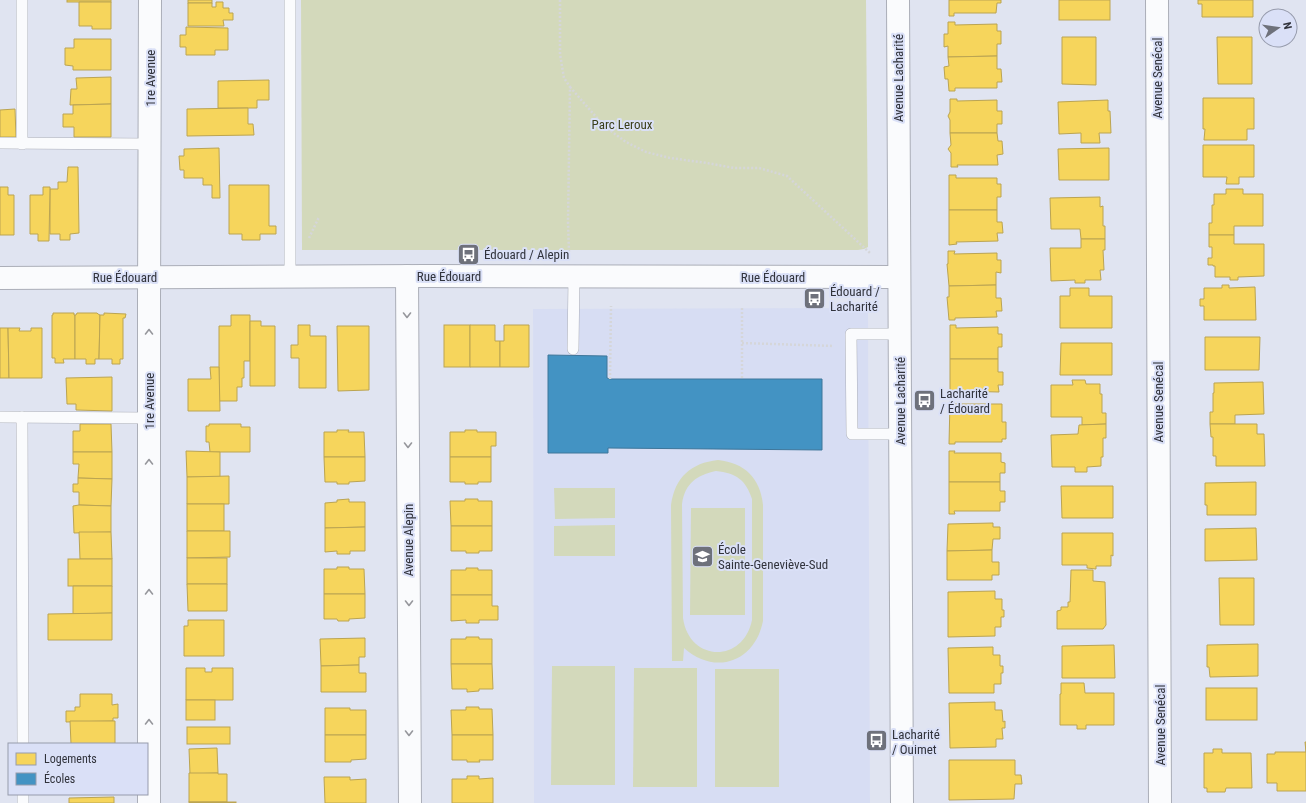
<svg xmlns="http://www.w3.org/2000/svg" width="1306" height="803" viewBox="0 0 1306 803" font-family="'Roboto Condensed',sans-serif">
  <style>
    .built { fill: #d7ddf3 }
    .green { fill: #d3d9bb; fill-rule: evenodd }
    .homes { fill: #f6d55c; stroke: #bba452 }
    .schools { fill: #4393c3; stroke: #3e769a }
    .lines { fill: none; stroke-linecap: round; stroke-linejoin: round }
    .service-casing { stroke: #abaeb8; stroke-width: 12 }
    .minor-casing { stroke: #abaeb8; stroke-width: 24 }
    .path { stroke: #d5d6d9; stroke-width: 2.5; stroke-dasharray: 2 2; stroke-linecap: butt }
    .service { stroke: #fafbfd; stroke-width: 11 }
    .minor { stroke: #fafbfd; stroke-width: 22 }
    .oneway { stroke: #96979c }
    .labels { text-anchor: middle; stroke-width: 4; stroke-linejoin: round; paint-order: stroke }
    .street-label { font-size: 13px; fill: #31333c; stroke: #dae0f7 }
    .park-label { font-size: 13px; fill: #3b3f1a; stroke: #dae0f7 }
    .poi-label { font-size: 13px; fill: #31333c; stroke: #dae0f7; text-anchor: start }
  </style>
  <rect width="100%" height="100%" fill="#e0e4f1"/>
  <!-- built -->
  <path class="built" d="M865,308L867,309L868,312L870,803H534L533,309Z"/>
  <!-- green -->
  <g class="green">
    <path d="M301,0H866L868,247L864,249L858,250H302Z"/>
    <path d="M718,460C745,463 760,478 763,505V621C755,662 715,676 684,648L683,661H672L671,505C675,477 691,463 718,460ZM716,471C736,473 746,480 752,499V620C743,664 689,662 683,618L682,504C685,483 697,475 716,471Z"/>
    <path d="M554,488H615V518L555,519Z"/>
    <path d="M691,508H745V615H690Z"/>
    <path d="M615,525V556H554V526Z"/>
    <path d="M552,666H615V785H551Z"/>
    <path d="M634,668H697V787H633Z"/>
    <rect x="715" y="669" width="64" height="118"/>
  </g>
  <!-- homes -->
  <g class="homes">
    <rect x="67" y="0" width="44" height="2"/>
    <rect x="188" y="0" width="24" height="3"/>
    <path d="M949,0H1001V3H997L996,13H954V16H949Z"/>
    <rect x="1059" y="0" width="51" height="20"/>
    <path d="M1198,0H1253V17H1202V4H1198Z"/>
    <path d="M79,2H111V29H92V26H79Z"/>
    <path d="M216,2H223V8H229V13H233V20H223L224,26H188V3H212V7H216Z"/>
    <path d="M948,22H955V25L997,24V31H1001V44H997V56L948,57V46L944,47V34H948Z"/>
    <path d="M186,27L228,28V50H215V55H186V47H180V35H186Z"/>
    <path d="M1062,37H1096V85L1062,84Z"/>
    <path d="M1217,37H1252V84H1218Z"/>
    <path d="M74,39H111V70H73V66L65,65V48H74Z"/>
    <path d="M997,56V69H1001L1002,82H997V88H955V91H949L948,79H945L944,67L949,66L948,57Z"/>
    <path d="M111,77V104L70,105L71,89H77L76,78Z"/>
    <path d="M269,80V100H257V108H218V81Z"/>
    <path d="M1203,98H1254V129H1247V140H1204L1205,129H1203Z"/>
    <path d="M950,99H957V101L997,100V111H1002V124H997V133H950V120L948,116L950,112Z"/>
    <path d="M1108,100V111H1110L1111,133H1099L1100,143H1081V133L1059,134L1058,102Z"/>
    <path d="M111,104V137H74V127H63V114H73V105Z"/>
    <path d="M248,108V124H253L254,135L187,136V109Z"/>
    <path d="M15,109L16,137H0V110Z"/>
    <path d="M950,133H997L998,141H1002L1003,154L997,155L998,165H957L958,167H951V153L948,149L951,145Z"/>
    <path d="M1203,145H1254V177H1239V184H1226L1227,177H1203Z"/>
    <path d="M219,148L220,198H212V185H203V178H184V170H180L179,156H184V149Z"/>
    <path d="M1109,148V180H1059L1058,149Z"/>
    <path d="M68,167H78L79,233L70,234V240H60V234H50V189H58V182H67Z"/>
    <path d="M949,175H956V178H997V184H1001V197H997V210H949Z"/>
    <path d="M229,185H269V226H276V234H260V240H242V234H229Z"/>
    <path d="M0,187H8V195H14V235H0Z"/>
    <path d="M43,187H50L49,241H38V234H30V195H43Z"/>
    <path d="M1226,189H1243V194H1263V226H1234V235H1209V223H1212V205H1214V194H1226Z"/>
    <path d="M1100,197V207L1103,206V226H1105V239H1081L1080,229H1051L1050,198Z"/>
    <path d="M949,210H997V222H1002L1003,233H997L998,241L956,242L957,244L949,245Z"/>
    <path d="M1209,235H1234V244H1264V276L1238,277V280H1230V277H1215V266H1213V265H1208V258H1212V247H1209Z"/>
    <path d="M1081,239H1105V250H1103L1104,270H1100L1101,280H1085V283H1075V280L1051,281L1050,248H1081Z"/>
    <path d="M948,251H955L954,254L997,253V260H1001V273L996,272V285L949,286L947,264H948Z"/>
    <path d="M996,285V298H1001L1002,311H996L997,317L955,318V320H949L947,297H949V286Z"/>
    <path d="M1222,285H1229V288L1255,287L1256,320H1204V306H1200V299H1204V288H1222Z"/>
    <path d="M1070,288H1089V296H1112V328H1060V296H1070Z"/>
    <path d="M53,313H74V315H75V359H63L64,363H55V358H52V315H53Z"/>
    <path d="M77,313H97L98,314L100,315L99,359H95V364H86V359H75V315H76Z"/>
    <path d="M104,313L126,314L125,318H123V359H120V364H112V359H99L100,315H104Z"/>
    <path d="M231,315H250V361H244V378H242V387H237V401H219V326H231Z"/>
    <path d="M250,321H261V326H275V386H250Z"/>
    <path d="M298,325H310V336H326V388H299V358H291V345H298Z"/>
    <rect x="444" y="325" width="26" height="42"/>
    <path d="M470,325H495V341H500V367H470Z"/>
    <path d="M504,325H529V367H500V341H504Z"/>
    <path d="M950,325H956V328L998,327V334H1002V347H998V359H950Z"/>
    <path d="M337,326H369V390L338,391Z"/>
    <path d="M0,328H8L9,378H0Z"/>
    <path d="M8,328H20L19,331H31V328H42V378H9Z"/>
    <path d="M1205,337H1260L1259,370H1205Z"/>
    <path d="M1061,343H1112V375H1060Z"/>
    <path d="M950,359H998V372H1003V385H998L999,392L956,391V394H950Z"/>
    <path d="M210,367H219L220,411H188V379H211Z"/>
    <path d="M112,377V411L76,410V404H67L66,378Z"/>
    <path d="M1072,380H1085L1086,384H1100V394H1102V413H1106V424L1082,425V417H1051V385H1073Z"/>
    <path d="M1263,382L1264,414L1235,415V424H1210V412H1213V393H1214V383Z"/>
    <path d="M950,401H954L955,404H1002V422H1006V439H1002V442H955V444H949Z"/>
    <path d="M80,424H111L112,452H73V431H80Z"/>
    <path d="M209,424H241V427H250V452H210L209,442H206V426H209Z"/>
    <path d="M1106,424V438H1103V457H1101V466L1087,467V472H1075V467H1052L1051,435L1078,434L1079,425Z"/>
    <path d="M1210,424H1257V434H1264L1265,466H1216V456H1213V437H1211Z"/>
    <path d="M337,430H349L348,432H364L365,457H324V432H337Z"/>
    <path d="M465,430H477V432H496V446H491V457H450V432H465Z"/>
    <path d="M186,451L220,452V477H187Z"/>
    <path d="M949,451H955L954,453H1001V462L1005,463V473H1000V482H949Z"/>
    <path d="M73,452H112V479L78,478L79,464H73Z"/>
    <path d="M324,457H365V481L349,482V484H337V482H325Z"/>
    <path d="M450,457H491V482H478V484H465V482H450Z"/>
    <path d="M229,476V504H187V477Z"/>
    <path d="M78,478L112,479L111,506L79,505V492H73V484H78Z"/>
    <path d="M949,482H1000V491H1005V502H1000V511H954L955,514H949Z"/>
    <path d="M1256,482V515H1207V505H1205V483Z"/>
    <path d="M1061,486H1113V518H1062Z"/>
    <path d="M349,499V502H365V527L325,528V503L337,502V500Z"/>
    <path d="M465,499H478V501H492V526H451L450,501H465Z"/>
    <rect x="187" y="504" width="37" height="27"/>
    <path d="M79,505L111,506V532L74,533L73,506Z"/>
    <path d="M993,523V527H1000V539H993L992,550L947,551L948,524Z"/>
    <path d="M451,526H492V551H479V553H466V551H451Z"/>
    <path d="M365,527V551H350V554H337V551L325,552V528Z"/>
    <path d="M1256,528L1257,560L1205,561V529Z"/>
    <path d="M187,531H230V557L187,558Z"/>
    <path d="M79,532H111L112,559H80Z"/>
    <path d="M1062,533H1113V556L1111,555V566H1096V569L1087,568V565H1062Z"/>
    <path d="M992,550V562H999V575H992V580H947V551Z"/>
    <rect x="187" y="558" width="40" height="26"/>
    <rect x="68" y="559" width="44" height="27"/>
    <path d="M337,567H349V569H364L365,594H324V569H337Z"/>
    <path d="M466,568H478V570H492V595H451V570H466Z"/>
    <path d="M1071,570H1093V581L1105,582L1106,625L1103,629H1057V611L1061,610V607H1068V602H1070Z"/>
    <path d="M1219,578H1254V625H1220Z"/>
    <path d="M187,584H227V611H188Z"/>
    <path d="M73,586H112V613L73,614Z"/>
    <path d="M995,591V599H1002V610H1004V617H1001V627H995V636L948,637V592Z"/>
    <path d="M324,594H365V618L349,619V621H338L337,619H324Z"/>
    <path d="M451,595H492V606H498V620H479V623H466V620L451,621Z"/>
    <path d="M112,613V640H48V614Z"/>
    <path d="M188,620H224V656H184V626H188Z"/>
    <path d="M466,637H479V639H492V664H451V639H466Z"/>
    <path d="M365,638V657H359V665L321,666L320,639Z"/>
    <path d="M1258,644V676L1210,677L1209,667H1207V645Z"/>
    <path d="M1114,645L1115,678H1062V646Z"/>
    <path d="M993,647V655H1000V666H1003V673H1001V684H994V693H949L948,648Z"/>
    <path d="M451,664H492L493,689H479V691L467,692V689H452Z"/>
    <path d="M359,665V673H366V692H321V666Z"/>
    <path d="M186,668H205V672H212V668H233V700H186Z"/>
    <path d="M1061,683H1084L1085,693H1114V725H1086V729H1077V725H1060V694H1061Z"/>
    <rect x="1206" y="688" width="51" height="32"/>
    <path d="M80,694H112V705L118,704V718H113V721L66,722V711H75V707H80Z"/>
    <rect x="186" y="700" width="29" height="20"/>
    <path d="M995,702V710H1002L1003,722L1005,721V728H1002L1003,739H996V747L950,748L949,703Z"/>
    <path d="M466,707H479V709H492L493,735H452L451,710H466Z"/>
    <path d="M325,708H350V710H366V735H325Z"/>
    <path d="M70,721H115V744H71Z"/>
    <rect x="187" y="727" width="43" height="17"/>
    <path d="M325,735H366V759L351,760V762H325Z"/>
    <path d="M452,735H493V760H479L480,762H467V760H452Z"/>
    <path d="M1305,742H1306V791H1277V783H1267V754H1275V752H1306Z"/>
    <path d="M217,748L218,773L190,774L189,749Z"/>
    <path d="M1213,749H1222V753H1251L1252,788H1226L1225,792H1207V788H1204V753H1213Z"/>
    <path d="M949,760H1015V775H1021L1022,784H1015L1014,799L949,800Z"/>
    <path d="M189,773H218V774H227V802H189Z"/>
    <path d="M467,776H479V779L493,778V803H452V779H467Z"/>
    <path d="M324,777H350V780L366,779V803H325Z"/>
    <path d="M114,797V803H69V798Z"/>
    <rect x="189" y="802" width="47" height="1"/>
  </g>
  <!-- schools -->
  <path class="schools" d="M548,355L607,356V378L610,379H822V450L608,448V453H548Z"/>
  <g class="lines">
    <defs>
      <g id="service">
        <path d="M22,0V144"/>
        <path d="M0,143L150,144"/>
        <path d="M290,277V0"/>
        <path d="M899,334H851L852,434H900"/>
        <path d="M573,349L574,277"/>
        <path d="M0,417L149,418"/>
        <path d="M22,417L23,744"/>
        <path d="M23,794V803"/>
      </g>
      <g id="minor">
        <path d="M898,0L902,803"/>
        <path d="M1157,0L1160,803"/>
        <path d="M407,276L410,803"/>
        <path d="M0,278L427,276L899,277"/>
        <path d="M149,803V303L150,0"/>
      </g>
    </defs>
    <!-- service casing -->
    <use href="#service" class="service-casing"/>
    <!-- minor casing -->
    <use href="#minor" class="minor-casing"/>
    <!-- path -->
    <g class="path">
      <path d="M560,0V54L564,78L570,87L568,222L569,253"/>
      <path d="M570,87L604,126L626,142L646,152L670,158L707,163L734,168H759L787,176L870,253"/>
      <path d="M309,238L319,217"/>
      <path d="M742,343L834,346"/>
      <path d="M742,378V306"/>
      <path d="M610,379L611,306"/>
    </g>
    <!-- service -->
    <use href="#service" class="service"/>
    <!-- minor -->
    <use href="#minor" class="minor"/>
  </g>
  <!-- one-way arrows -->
  <defs><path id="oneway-chevron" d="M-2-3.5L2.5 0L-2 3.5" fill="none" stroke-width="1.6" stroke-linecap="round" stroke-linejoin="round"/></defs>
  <g class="oneway">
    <use href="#oneway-chevron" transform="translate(407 315) rotate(90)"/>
    <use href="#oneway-chevron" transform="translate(149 332) rotate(-90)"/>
    <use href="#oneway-chevron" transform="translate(408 445) rotate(90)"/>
    <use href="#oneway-chevron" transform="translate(149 462) rotate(-90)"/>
    <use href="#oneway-chevron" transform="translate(149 592) rotate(-90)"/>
    <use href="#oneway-chevron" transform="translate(409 603) rotate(90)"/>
    <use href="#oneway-chevron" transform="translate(149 722) rotate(-90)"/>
    <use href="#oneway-chevron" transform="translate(409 733) rotate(90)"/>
  </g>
  <!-- icons -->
  <defs>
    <symbol id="bus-square" viewBox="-11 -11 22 22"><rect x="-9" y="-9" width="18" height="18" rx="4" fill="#6e717b" stroke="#dae0f7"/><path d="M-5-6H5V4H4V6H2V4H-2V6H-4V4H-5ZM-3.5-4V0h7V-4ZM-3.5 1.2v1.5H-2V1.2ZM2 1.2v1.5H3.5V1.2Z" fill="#fff"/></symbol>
    <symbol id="school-square" viewBox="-11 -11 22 22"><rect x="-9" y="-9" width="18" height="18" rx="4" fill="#6e717b" stroke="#dae0f7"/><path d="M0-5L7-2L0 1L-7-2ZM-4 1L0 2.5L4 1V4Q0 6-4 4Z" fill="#fff"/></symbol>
  </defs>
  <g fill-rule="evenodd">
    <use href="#bus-square" x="456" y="242" width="25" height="25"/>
    <use href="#bus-square" x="802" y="286" width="25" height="25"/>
    <use href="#bus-square" x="912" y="388" width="25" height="25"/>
    <use href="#school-square" x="690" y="544" width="25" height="25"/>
    <use href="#bus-square" x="864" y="728" width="25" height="25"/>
  </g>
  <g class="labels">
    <!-- street labels -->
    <g class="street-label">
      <text transform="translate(150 78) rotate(-90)" y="5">1re Avenue</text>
      <text transform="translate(898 78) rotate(-90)" y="5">Avenue Lacharité</text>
      <text transform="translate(1157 78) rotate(-90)" y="5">Avenue Senécal</text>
      <text x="449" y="281">Rue Édouard</text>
      <text x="125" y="282">Rue Édouard</text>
      <text x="773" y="282">Rue Édouard</text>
      <text transform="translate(149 401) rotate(-90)" y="5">1re Avenue</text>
      <text transform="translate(900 401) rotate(-90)" y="5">Avenue Lacharité</text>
      <text transform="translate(1158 402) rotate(-90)" y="5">Avenue Senécal</text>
      <text transform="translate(408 540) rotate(-90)" y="5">Avenue Alepin</text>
      <text transform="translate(1160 725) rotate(-90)" y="5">Avenue Senécal</text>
    </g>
    <!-- park labels -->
    <g class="park-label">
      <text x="622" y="129">Parc Leroux</text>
    </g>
    <!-- poi labels -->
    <g class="poi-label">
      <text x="484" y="259">Édouard / Alepin</text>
      <text x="830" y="296">Édouard /<tspan x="830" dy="15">Lacharité</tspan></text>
      <text x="940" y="398">Lacharité<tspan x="940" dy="15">/ Édouard</tspan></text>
      <text x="718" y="554">École<tspan x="718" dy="15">Sainte-Geneviève-Sud</tspan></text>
      <text x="892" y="739">Lacharité<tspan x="892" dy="15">/ Ouimet</tspan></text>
    </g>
  </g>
  <!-- legend -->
  <rect x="8" y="743" width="140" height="52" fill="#dae0f7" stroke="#969bac"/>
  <rect x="16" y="753" width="20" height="12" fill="#f6d55c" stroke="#969bac"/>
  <text x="44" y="763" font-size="12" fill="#31333c">Logements</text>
  <rect x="16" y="773" width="20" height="12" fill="#4393c3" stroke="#969bac"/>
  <text x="44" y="783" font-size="12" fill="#31333c">Écoles</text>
  <!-- north arrow -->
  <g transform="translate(1278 28) rotate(77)"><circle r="19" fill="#dae0f7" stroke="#969bac"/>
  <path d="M0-3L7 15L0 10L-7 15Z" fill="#6e717b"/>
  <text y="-6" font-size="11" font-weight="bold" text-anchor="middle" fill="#31333c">N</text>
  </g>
</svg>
